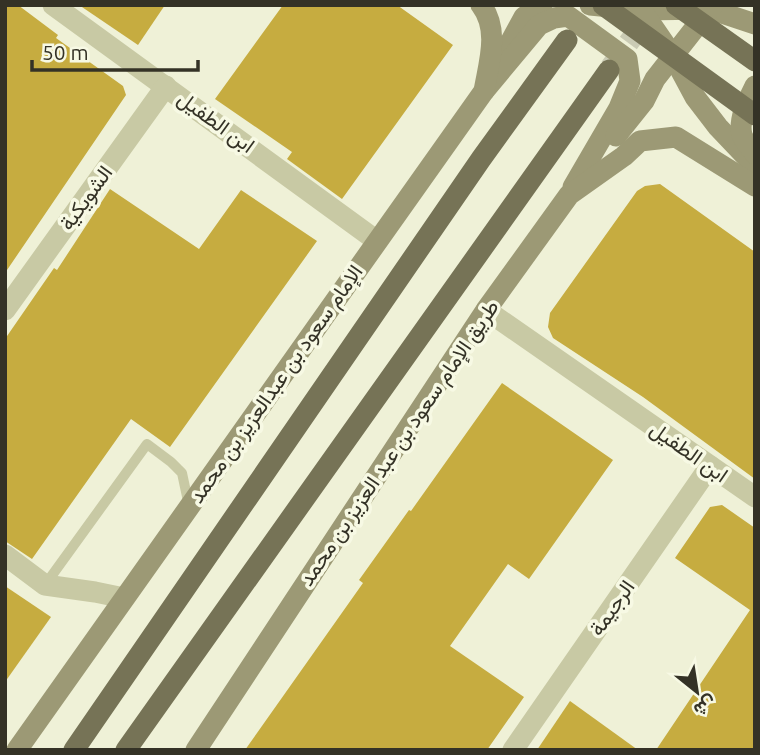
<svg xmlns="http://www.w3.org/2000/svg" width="760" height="755" viewBox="0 0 760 755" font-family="Ubuntu,Vazirmatn,sans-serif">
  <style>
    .building { fill: #c6ac40 }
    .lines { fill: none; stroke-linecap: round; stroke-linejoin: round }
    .primary-tunnel { stroke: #cacbb4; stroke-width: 21; stroke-dasharray: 21 10; stroke-linecap: butt }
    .lane { stroke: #c8c9a4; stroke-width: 10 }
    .street { stroke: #c8c9a4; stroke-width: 21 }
    .secondary { stroke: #9c9975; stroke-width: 21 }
    .primary { stroke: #767356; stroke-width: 21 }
    .primary-bridge { stroke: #767356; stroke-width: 21 }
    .labels { text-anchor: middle; stroke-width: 7; stroke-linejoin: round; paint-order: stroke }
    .street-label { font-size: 21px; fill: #343226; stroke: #f7f9e4 }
  </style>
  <rect width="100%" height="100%" fill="#eff1d7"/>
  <!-- building -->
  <g class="building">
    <path d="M5,5H18L58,35L56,38L123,86L126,95L5,273Z"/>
    <path d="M79,5H165L138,45Z"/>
    <path d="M283,5H397L453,45L342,199L287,159L292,152L215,99Z"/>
    <path d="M660,184L755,252V479L643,397L553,338L548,327L550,313L637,191L645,186Z"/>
    <path d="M110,189L199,249L241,190L317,241L170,447L131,419L32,559L5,541V339L54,268L57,270Z"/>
    <path d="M502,383L613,460L529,579L508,564L450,646L524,697L487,750H245L363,583L359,580L409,510L411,511Z"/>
    <path d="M722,505L755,528V750H656L750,610L675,558L710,507Z"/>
    <path d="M5,586L51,617L5,682Z"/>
    <path d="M570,701L638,750H537Z"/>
  </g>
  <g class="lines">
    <!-- primary-tunnel -->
    <path class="primary-tunnel" d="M610,68L649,15"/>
    <!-- lane -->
    <path class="lane" d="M45,585L147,444L171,462L182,473L189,506"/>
    <!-- street -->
    <g class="street">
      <path d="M53,5L377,241"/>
      <path d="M5,310L166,86"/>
      <path d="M486,310L755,497"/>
      <path d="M5,555L45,585L95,592L124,598"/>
      <path d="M513,750L710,466"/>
    </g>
    <!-- secondary -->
    <g class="secondary">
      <path d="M590,5L641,10L710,9L755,24"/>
      <path d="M638,5L673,56L695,97L718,127L755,166"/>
      <path d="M505,52L524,17L542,5"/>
      <path d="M755,86C748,100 738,119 742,135C744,141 751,148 755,154"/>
      <path d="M484,91L539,25L554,18L568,16L627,59L630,81L619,108L573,187"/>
      <path d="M616,136L644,101L655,79L713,5"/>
      <path d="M17,750L484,91C489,62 500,30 481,5"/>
      <path d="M196,750L486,310L569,195L624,156L640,141L676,137L755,186"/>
    </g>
    <!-- primary -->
    <g class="primary">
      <path d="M74,750L481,159L567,40"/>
      <path d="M126,750L609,70"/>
    </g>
    <!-- primary-bridge -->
    <g class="primary-bridge">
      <path d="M603,5L755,115"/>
      <path d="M676,5L755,61"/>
    </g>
  </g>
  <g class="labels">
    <!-- street labels -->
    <g class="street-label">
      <text transform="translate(216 122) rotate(36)" y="7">ابن الطفيل</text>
      <text transform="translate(86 198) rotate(-54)" y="7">الشويكية</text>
      <text transform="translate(276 384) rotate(-55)" y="7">الإمام سعود بن عبدالعزيز بن محمد</text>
      <text transform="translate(399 443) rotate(-56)" y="7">طريق الإمام سعود بن عبد العزيز بن محمد</text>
      <text transform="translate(689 452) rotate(35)" y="7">ابن الطفيل</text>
      <text transform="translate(612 608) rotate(-55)" y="7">الرجيمة</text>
    </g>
  </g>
  <!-- border -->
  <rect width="760" height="755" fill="none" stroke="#343226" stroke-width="14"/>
  <!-- north arrow -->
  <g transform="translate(697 692) rotate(150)" stroke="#f7f9e4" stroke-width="5" paint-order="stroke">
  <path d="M0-5L12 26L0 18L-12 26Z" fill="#343226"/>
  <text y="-10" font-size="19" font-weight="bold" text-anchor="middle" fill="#343226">ش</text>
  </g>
  <!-- scale -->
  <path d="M32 60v10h166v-10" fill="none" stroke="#343226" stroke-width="3.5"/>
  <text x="42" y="60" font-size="21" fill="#343226" stroke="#f7f9e4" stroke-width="5" paint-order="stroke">50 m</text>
</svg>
